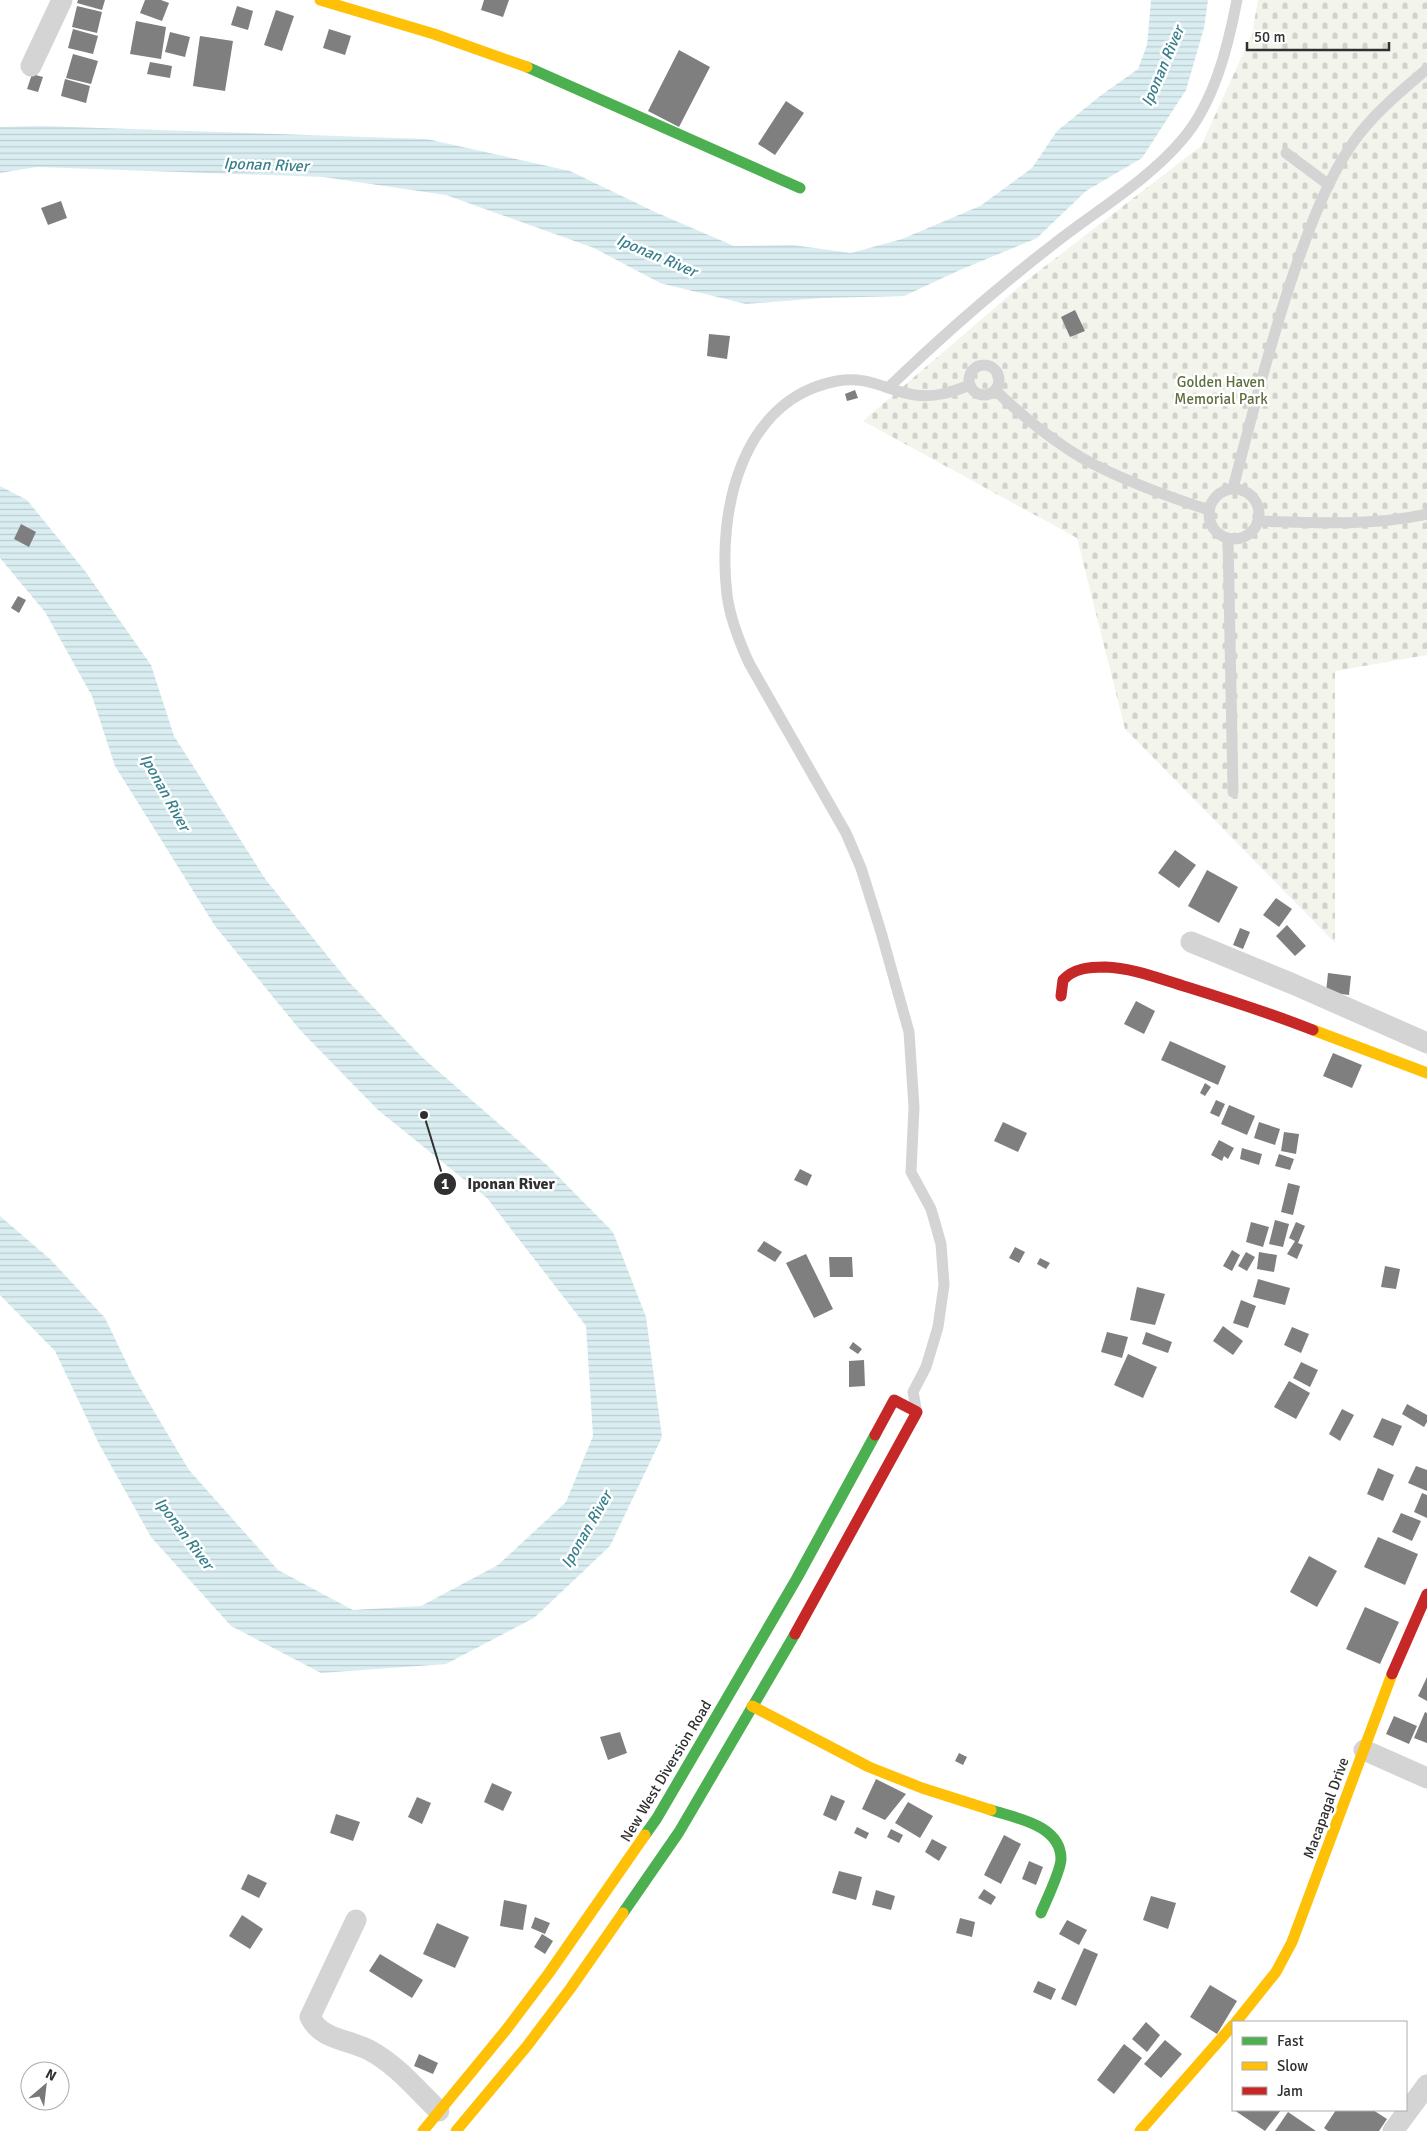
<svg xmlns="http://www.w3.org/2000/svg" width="1427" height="2131" viewBox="0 0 1427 2131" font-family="Signika,sans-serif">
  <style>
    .cemetery { fill: url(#cemetery-stones) }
    .water { fill: url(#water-rules) }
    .building { fill: #7f7f7f }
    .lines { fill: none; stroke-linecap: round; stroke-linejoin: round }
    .lane { stroke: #d4d4d4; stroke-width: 11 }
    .street { stroke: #d4d4d4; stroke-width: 21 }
    .fast { stroke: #4caf50; stroke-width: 11 }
    .slow { stroke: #ffc107; stroke-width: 11 }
    .jam { stroke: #c62828; stroke-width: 11 }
    .labels { text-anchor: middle; stroke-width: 5; stroke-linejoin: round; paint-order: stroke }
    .park-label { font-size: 15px; fill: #5e6d3c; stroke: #fff }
    .street-label { font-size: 15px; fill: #303030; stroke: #fff }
    .water-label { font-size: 16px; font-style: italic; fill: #39808d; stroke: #fff }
    .leader { fill: none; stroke: #303030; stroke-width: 2 }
    .callout-dot { fill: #303030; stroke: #fff; stroke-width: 2 }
    .mark-label { font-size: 15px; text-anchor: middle; font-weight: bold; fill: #fff }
    .callout-label { font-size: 16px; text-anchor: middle; font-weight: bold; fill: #303030; stroke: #fff; stroke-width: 5; stroke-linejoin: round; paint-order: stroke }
  </style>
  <defs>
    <pattern id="cemetery-stones" width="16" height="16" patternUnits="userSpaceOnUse" patternTransform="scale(1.25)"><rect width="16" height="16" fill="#f3f5ed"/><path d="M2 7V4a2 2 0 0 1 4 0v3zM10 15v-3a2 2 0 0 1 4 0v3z" fill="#d1d2cc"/></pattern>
    <pattern id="water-rules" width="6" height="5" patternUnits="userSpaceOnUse" patternTransform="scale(1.25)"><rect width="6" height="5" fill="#daeef2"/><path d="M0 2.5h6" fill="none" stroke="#bbccd0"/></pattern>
  </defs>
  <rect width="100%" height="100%" fill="#fff"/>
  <!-- cemetery -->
  <path class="cemetery" d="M1258,0H1427V655L1335,671V943L1125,729L1077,538L863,421L1026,281L1201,146L1252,34Z"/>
  <!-- water -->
  <g class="water">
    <path d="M1151,0H1208L1204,28L1186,90L1142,158L1086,191L1037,238L960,270L904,296L822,298L746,304L660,283L594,248L446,195L323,177L37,167L0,173V127L42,126L427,139L570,171L655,212L734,246L793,245L851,253L902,239L980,206L1032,168L1057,131L1100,96L1138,69L1147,45Z"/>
    <path d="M0,486L27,500L85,571L151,665L174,736L266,880L348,981L423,1058L548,1166L613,1232L646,1317L662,1437L610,1546L534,1618L446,1664L321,1673L231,1626L151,1537L99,1444L55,1351L0,1295V1216L50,1259L105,1318L132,1374L189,1470L278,1570L353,1610L421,1606L498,1565L566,1502L593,1436L586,1326L487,1198L378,1110L300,1030L215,926L115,766L92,696L45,612L0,558Z"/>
  </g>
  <!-- building -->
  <g class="building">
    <path d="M78,0H105L102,10L77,3Z"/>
    <path d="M145,0H161L169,3L162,21L140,13Z"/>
    <path d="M484,0H509L503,17L481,10Z"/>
    <path d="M77,6L102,12L97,33L72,27Z"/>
    <path d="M237,6L253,11L248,30L231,25Z"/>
    <path d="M276,10L294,16L282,51L264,45Z"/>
    <path d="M136,21L166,27L161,59L130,54Z"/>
    <path d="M73,29L98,36L93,54L68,48Z"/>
    <path d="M329,29L351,36L345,55L323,48Z"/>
    <path d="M170,32L190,37L185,57L165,52Z"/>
    <path d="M200,36L233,41L225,91L193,86Z"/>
    <path d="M679,50L710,67L679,127L648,111Z"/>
    <path d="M73,54L98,61L91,84L66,78Z"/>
    <path d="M150,62L172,66L170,78L147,74Z"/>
    <path d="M32,74L43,77L38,92L27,89Z"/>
    <path d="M65,79L90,86L86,103L61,96Z"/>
    <path d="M786,101L804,113L775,155L758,144Z"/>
    <path d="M61,201L67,218L48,225L41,208Z"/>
    <path d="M1075,310L1085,331L1070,337L1061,317Z"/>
    <path d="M709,334L730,336L727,359L707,356Z"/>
    <path d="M855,390L858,398L847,401L845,394Z"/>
    <path d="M21,524L36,532L29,547L14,539Z"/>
    <path d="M18,596L26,600L19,613L11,608Z"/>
    <path d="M1175,850L1196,865L1179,888L1158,873Z"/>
    <path d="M1207,870L1238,887L1219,923L1188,906Z"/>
    <path d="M1276,898L1292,909L1279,927L1263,915Z"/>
    <path d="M1287,925L1306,946L1295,956L1276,936Z"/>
    <path d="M1240,928L1250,932L1243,949L1233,945Z"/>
    <path d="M1328,973L1351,976L1349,995L1326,992Z"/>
    <path d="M1136,1001L1155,1011L1144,1034L1124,1024Z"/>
    <path d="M1170,1041L1226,1066L1218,1085L1161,1060Z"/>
    <path d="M1333,1053L1362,1065L1352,1088L1323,1076Z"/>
    <path d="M1205,1083L1211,1087L1205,1096L1200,1093Z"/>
    <path d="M1216,1100L1225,1104L1219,1117L1210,1113Z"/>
    <path d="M1229,1105L1255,1116L1247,1135L1221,1124Z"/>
    <path d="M1003,1122L1027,1133L1018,1152L994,1141Z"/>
    <path d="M1259,1122L1280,1129L1275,1145L1254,1138Z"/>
    <path d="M1284,1132L1299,1134L1296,1154L1281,1151Z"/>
    <path d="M1219,1140L1234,1148L1228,1159L1224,1156L1222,1161L1211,1155Z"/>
    <path d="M1242,1148L1262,1154L1259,1165L1240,1159Z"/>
    <path d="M1279,1154L1294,1159L1290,1170L1275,1166Z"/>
    <path d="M800,1169L812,1175L807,1186L794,1180Z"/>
    <path d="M1288,1183L1300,1186L1293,1215L1281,1212Z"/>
    <path d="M1275,1220L1289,1224L1283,1247L1269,1244Z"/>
    <path d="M1251,1222L1269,1227L1263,1247L1246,1242Z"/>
    <path d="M1296,1222L1305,1226L1298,1243L1303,1245L1297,1259L1287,1254L1295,1241L1289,1238Z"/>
    <path d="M764,1241L782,1252L775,1262L757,1251Z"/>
    <path d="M1015,1247L1025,1252L1019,1263L1009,1258Z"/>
    <path d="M1232,1250L1240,1255L1232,1271L1223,1266Z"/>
    <path d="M1246,1252L1255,1257L1247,1271L1238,1266Z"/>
    <path d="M1259,1252L1277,1255L1274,1272L1257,1269Z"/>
    <path d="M806,1254L833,1309L814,1318L786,1263Z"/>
    <path d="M829,1257H852L853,1277H830Z"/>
    <path d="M1040,1258L1050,1263L1046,1269L1037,1264Z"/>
    <path d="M1385,1266L1400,1269L1396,1289L1381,1287Z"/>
    <path d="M1258,1279L1290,1288L1285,1305L1253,1297Z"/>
    <path d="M1137,1287L1165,1294L1155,1325L1130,1320Z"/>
    <path d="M1241,1300L1256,1306L1248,1328L1233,1323Z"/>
    <path d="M1223,1326L1243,1341L1233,1355L1213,1341Z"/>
    <path d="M1292,1327L1309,1334L1301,1353L1284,1345Z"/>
    <path d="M1107,1332L1128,1337L1122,1358L1101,1352Z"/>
    <path d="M1146,1332L1172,1342L1168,1353L1142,1344Z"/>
    <path d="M853,1342L862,1349L858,1354L849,1348Z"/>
    <path d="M1128,1354L1157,1367L1143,1398L1114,1385Z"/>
    <path d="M864,1360L865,1386L849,1387V1361Z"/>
    <path d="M1301,1362L1318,1370L1310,1387L1293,1378Z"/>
    <path d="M1289,1381L1310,1393L1296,1419L1274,1407Z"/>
    <path d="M1407,1404L1427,1415V1422L1424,1427L1402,1414Z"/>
    <path d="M1342,1409L1354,1415L1340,1441L1329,1434Z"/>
    <path d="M1382,1418L1402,1426L1393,1446L1373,1437Z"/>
    <path d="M1416,1466L1427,1470V1491L1408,1483Z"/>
    <path d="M1378,1468L1394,1475L1383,1501L1367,1494Z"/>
    <path d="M1422,1493L1427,1495V1518L1414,1512Z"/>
    <path d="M1401,1513L1421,1521L1412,1541L1392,1532Z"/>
    <path d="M1378,1537L1418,1554L1405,1585L1364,1567Z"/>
    <path d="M1309,1556L1337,1571L1317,1607L1290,1592Z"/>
    <path d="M1365,1607L1399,1622L1380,1664L1346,1649Z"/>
    <path d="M1427,1677V1701L1418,1696Z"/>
    <path d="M1425,1712L1427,1713V1743L1414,1738Z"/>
    <path d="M1394,1716L1417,1726L1409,1744L1386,1734Z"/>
    <path d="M620,1732L627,1753L608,1760L600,1737Z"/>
    <path d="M959,1753L967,1757L963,1765L955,1761Z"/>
    <path d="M876,1779L906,1794L885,1820L862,1809Z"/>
    <path d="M492,1783L512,1792L503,1811L484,1802Z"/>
    <path d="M831,1795L845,1801L836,1821L823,1815Z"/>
    <path d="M417,1797L431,1803L422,1824L408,1817Z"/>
    <path d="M908,1802L933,1816L920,1838L895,1823Z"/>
    <path d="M336,1814L360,1822L353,1841L330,1833Z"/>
    <path d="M857,1827L869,1833L866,1839L854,1833Z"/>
    <path d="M891,1829L903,1835L899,1843L887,1837Z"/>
    <path d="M1004,1835L1021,1844L1001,1884L984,1875Z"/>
    <path d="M932,1839L947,1847L939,1861L925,1852Z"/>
    <path d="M1029,1861L1043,1867L1036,1885L1022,1879Z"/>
    <path d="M839,1871L862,1877L856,1900L832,1893Z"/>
    <path d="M248,1874L267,1883L259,1898L241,1889Z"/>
    <path d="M984,1889L996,1897L991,1905L978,1898Z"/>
    <path d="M876,1890L895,1896L891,1910L872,1905Z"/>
    <path d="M1151,1896L1176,1903L1168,1929L1143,1920Z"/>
    <path d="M504,1900L527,1905L523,1930L500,1926Z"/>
    <path d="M242,1915L263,1929L250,1949L229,1936Z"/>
    <path d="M535,1917L550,1923L545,1934L531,1928Z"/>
    <path d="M960,1918L975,1922L972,1937L956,1933Z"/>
    <path d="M1067,1920L1087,1930L1079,1945L1059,1934Z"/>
    <path d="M437,1923L469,1937L455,1968L423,1954Z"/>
    <path d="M542,1934L553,1941L545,1954L534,1947Z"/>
    <path d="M1084,1948L1098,1954L1076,2006L1061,1999Z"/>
    <path d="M380,1954L423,1980L412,1998L369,1971Z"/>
    <path d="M1038,1981L1056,1989L1051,2000L1033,1992Z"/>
    <path d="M1210,1985L1237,2001L1217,2034L1190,2017Z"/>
    <path d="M1146,2022L1160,2035L1147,2052L1132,2039Z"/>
    <path d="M1165,2040L1182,2054L1161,2078L1144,2064Z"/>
    <path d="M1124,2044L1142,2058L1114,2094L1097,2080Z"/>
    <path d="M419,2054L438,2063L433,2074L414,2066Z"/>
    <path d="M1234,2110H1281L1265,2131Z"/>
    <path d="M1336,2110H1373L1387,2119L1379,2131H1328L1324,2128Z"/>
    <path d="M1288,2112L1316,2131H1275Z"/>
  </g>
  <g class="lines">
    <!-- lane -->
    <g class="lane">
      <path d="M1286,153L1329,185"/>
      <circle cx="984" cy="380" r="15"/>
      <path d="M889,387C943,335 999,286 1059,240C1099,209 1149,179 1182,140C1214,103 1228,47 1237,0"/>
      <path d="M995,390C1021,415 1050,439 1082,458C1121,480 1166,496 1209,510"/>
      <path d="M1233,488C1252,416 1270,343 1294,272C1309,229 1326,182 1352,144C1372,115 1400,92 1427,69"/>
      <circle cx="1234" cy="514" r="25"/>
      <path d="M1258,521C1314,523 1372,526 1427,514"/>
      <path d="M1228,539L1233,792"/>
      <path d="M916,1408L913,1392L926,1367L938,1327L944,1285L941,1244L931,1209L911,1172L914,1107L909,1032L881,932L861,868L846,833L749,663C739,641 730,618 727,595C717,511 741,399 837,381C869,375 887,391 915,395C935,398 952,392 970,385"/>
    </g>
    <!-- street -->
    <g class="street">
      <path d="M31,66L62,0"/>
      <path d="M1191,942L1293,984L1427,1043"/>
      <path d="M1364,1750L1427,1778"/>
      <path d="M356,1920L310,2017C321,2040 348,2039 369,2050C396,2064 418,2091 439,2111"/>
      <path d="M1393,2131L1427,2085"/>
    </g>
    <!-- fast -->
    <g class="fast">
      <path d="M527,67L800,188"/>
      <path d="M991,1810C1016,1818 1061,1825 1061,1859C1061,1870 1046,1901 1041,1913"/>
      <path d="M645,1835L657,1818L797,1578L875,1435"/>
      <path d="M623,1913L679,1832L795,1634"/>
    </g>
    <!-- slow -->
    <g class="slow">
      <path d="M320,0L434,34L527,67"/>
      <path d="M1313,1030L1427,1073"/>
      <path d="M752,1706L869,1767L922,1788L991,1810"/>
      <path d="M1236,2022L1276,1972L1292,1942L1392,1674"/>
      <path d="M423,2131L506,2030L549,1973L645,1835"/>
      <path d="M456,2131L527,2046L570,1989L623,1913"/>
      <path d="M1140,2131L1233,2025"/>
    </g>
    <!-- jam -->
    <g class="jam">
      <path d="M1061,996L1063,980C1074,968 1090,967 1105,967C1133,968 1160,979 1187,987C1229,1000 1272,1014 1313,1030"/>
      <path d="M795,1634L917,1412L894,1400L875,1435"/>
      <path d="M1392,1674L1427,1594"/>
    </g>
  </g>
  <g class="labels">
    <!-- park labels -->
    <g class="park-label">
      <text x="1221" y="387">Golden Haven<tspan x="1221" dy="17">Memorial Park</tspan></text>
    </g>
    <!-- street labels -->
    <g class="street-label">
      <text transform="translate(666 1771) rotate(-59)" y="5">New West Diversion Road</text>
      <text transform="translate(1326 1808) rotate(-70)" y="5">Macapagal Drive</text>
    </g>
    <!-- water labels -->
    <g class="water-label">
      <text transform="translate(1162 66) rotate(-67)" y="6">Iponan River</text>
      <text transform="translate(266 164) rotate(2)" y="6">Iponan River</text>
      <text transform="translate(657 255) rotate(23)" y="6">Iponan River</text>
      <text transform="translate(166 792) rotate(61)" y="6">Iponan River</text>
      <text transform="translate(586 1529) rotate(-60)" y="6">Iponan River</text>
      <text transform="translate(185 1533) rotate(53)" y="6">Iponan River</text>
    </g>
  </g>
  <!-- callouts -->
  <path class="leader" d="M424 1115L445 1184"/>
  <g class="callout-dot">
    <circle cx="424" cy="1115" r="5"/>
    <circle cx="445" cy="1184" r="12"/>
  </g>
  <g class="mark-label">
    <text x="445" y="1189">1</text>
  </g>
  <g class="callout-label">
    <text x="511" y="1189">Iponan River</text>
  </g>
  <!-- legend -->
  <rect x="1232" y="2021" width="175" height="90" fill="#ffffff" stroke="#acacac"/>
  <rect x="1242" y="2037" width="25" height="8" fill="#4caf50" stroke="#acacac"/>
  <text x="1277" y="2046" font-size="15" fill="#303030">Fast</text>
  <rect x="1242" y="2062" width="25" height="8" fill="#ffc107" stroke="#acacac"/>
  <text x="1277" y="2071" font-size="15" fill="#303030">Slow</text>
  <rect x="1242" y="2087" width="25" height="8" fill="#c62828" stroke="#acacac"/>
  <text x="1277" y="2096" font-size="15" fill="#303030">Jam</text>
  <!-- north arrow -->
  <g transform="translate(45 2086) rotate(28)"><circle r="24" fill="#ffffff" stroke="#acacac"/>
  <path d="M0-4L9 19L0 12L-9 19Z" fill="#787878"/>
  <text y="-8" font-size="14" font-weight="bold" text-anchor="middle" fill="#303030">N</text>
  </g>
  <!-- scale -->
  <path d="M1247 42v8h142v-8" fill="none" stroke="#303030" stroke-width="2.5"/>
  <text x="1254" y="42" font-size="15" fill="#303030" stroke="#ffffff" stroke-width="4" paint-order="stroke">50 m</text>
</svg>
